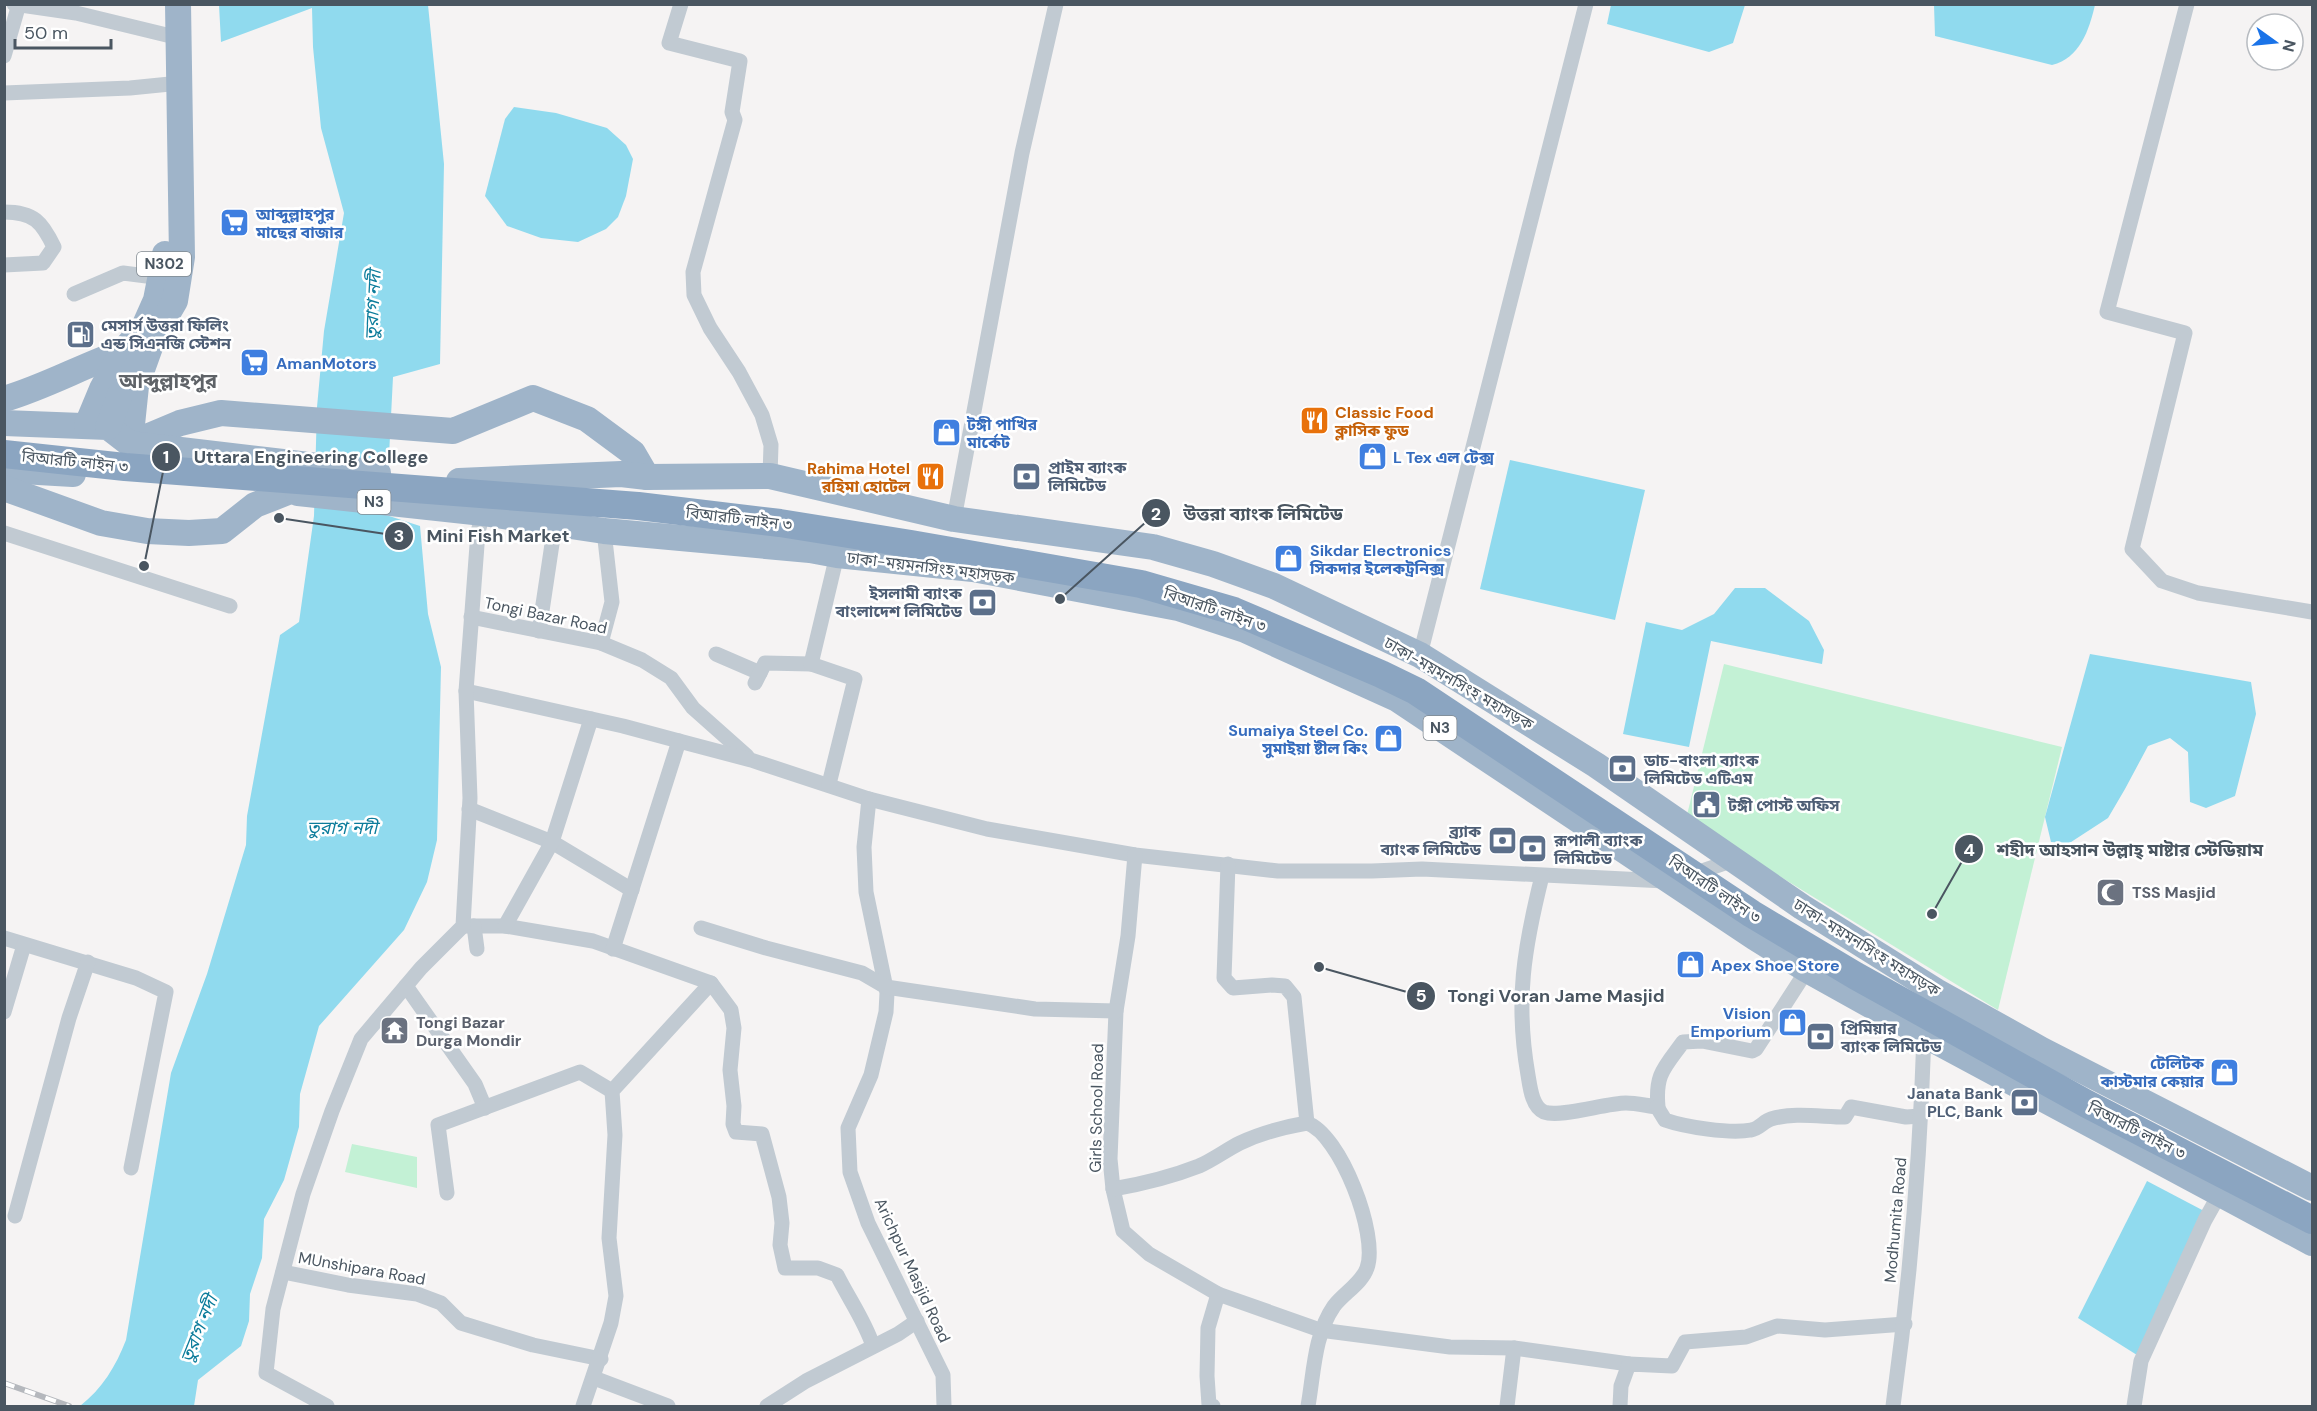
<svg xmlns="http://www.w3.org/2000/svg" width="2317" height="1411" viewBox="0 0 2317 1411" font-family="'DM Sans','Noto Sans Bengali',sans-serif">
  <style>
    .green { fill: #c3f1d5 }
    .water { fill: #90daee }
    .lines { fill: none; stroke-linecap: round; stroke-linejoin: round }
    .minor { stroke: #c1cad2; stroke-width: 15 }
    .trunk { stroke: #9fb4c9; stroke-width: 26 }
    .motorway { stroke: #8ba5c1; stroke-width: 28 }
    .rail-casing { stroke: #b5b8bd; stroke-width: 6 }
    .rail { stroke: #fff; stroke-width: 4; stroke-dasharray: 11; stroke-linecap: butt }
    .labels { text-anchor: middle; stroke-width: 5; stroke-linejoin: round; paint-order: stroke }
    .shield { fill: #fff; stroke: #808990; stroke-width: 1.5 }
    .shield-label { font-size: 15px; font-weight: bold; fill: #4a5661 }
    .shop-label { font-size: 16px; font-weight: bold; fill: #366cbe; stroke: #fff; text-anchor: start }
    .service-label { font-size: 16px; font-weight: bold; fill: #4e5e75; stroke: #fff; text-anchor: start }
    .food-label { font-size: 16px; font-weight: bold; fill: #c56008; stroke: #fff; text-anchor: start }
    .street-label { font-size: 16px; fill: #4a5661; stroke: #fff }
    .worship-label { font-size: 16px; font-weight: bold; fill: #5b616d; stroke: #fff; text-anchor: start }
    .water-label { font-size: 18px; font-style: italic; fill: #0c7c9b; stroke: #fff }
    .quarter-label { font-size: 20px; font-weight: bold; fill: #5f6368; stroke: #fff }
    .leader { fill: none; stroke: #4a5661; stroke-width: 2 }
    .callout-dot { fill: #4a5661; stroke: #fff; stroke-width: 2 }
    .mark-label { font-size: 18px; text-anchor: middle; font-weight: bold; fill: #fff }
    .callout-label { font-size: 18px; text-anchor: middle; font-weight: bold; fill: #4a5661; stroke: #fff; stroke-width: 5; stroke-linejoin: round; paint-order: stroke }
  </style>
  <rect width="100%" height="100%" fill="#f5f3f3"/>
  <!-- green -->
  <g class="green">
    <path d="M1724,664L2062,747L1998,1010L1686,819Z"/>
    <path d="M352,1144L417,1157V1188L345,1172Z"/>
  </g>
  <!-- water -->
  <g class="water">
    <path d="M219,5H428L444,164L440,364L393,377L386,515L420,526L428,614L441,667L437,840L427,882L404,930L319,1026L300,1094L299,1127L284,1180L264,1219L262,1258L250,1294L249,1321L241,1346L198,1380L194,1406H80C102,1389 116,1366 126,1340L171,1073L207,974L246,845L247,816L280,635L299,622L314,516L317,407L324,331L344,213L321,128L313,47L312,8L221,42Z"/>
    <path d="M1611,5V4L1745,5L1733,43L1709,52L1607,24Z"/>
    <path d="M1934,5V4L2095,5C2089,30 2080,58 2052,65L1935,36Z"/>
    <path d="M514,107L556,113L607,128L626,145L633,159L626,196L618,217L606,229L578,242L541,238L507,226L485,196L505,119Z"/>
    <path d="M1510,460L1645,490L1615,620L1480,589Z"/>
    <path d="M1735,588H1765L1809,621L1824,650L1822,664L1711,641L1689,747L1623,734L1646,622L1682,630L1714,614Z"/>
    <path d="M2090,654L2251,682L2256,714L2235,796L2206,808L2190,802L2188,752L2170,738L2148,746L2125,789L2108,818L2068,844L2051,842L2045,817Z"/>
    <path d="M2147,1181L2206,1212L2137,1355L2078,1318Z"/>
  </g>
  <g class="lines">
    <!-- minor -->
    <g class="minor">
      <path d="M14,4L76,13L179,38"/>
      <path d="M681,4L669,43L740,61L732,112L735,120L693,272L694,295L710,328L739,372L762,415L771,445L770,476"/>
      <path d="M2187,4L2107,312L2185,333L2132,549L2162,581L2198,593L2312,612"/>
      <path d="M4,56L19,4"/>
      <path d="M4,93L130,88L180,83"/>
      <path d="M4,212C34,212 42,222 54,247L43,263L4,265"/>
      <path d="M74,294L123,273L162,278"/>
      <path d="M954,519L1022,153L1056,4"/>
      <path d="M4,533L230,606"/>
      <path d="M471,617L601,643L642,660L671,678L693,708L747,756"/>
      <path d="M539,631L555,524"/>
      <path d="M601,643L612,602L604,531"/>
      <path d="M716,654L760,673"/>
      <path d="M1420,655L1586,4"/>
      <path d="M755,683L765,663L811,664"/>
      <path d="M466,691L623,726L679,741L751,760L869,799L987,829L1135,855L1278,871H1372L1422,869L1665,881"/>
      <path d="M829,784L855,679L811,664L837,555"/>
      <path d="M869,799L864,847L866,892L887,993L886,1012L871,1075L848,1128L850,1172L868,1223L943,1375L944,1406"/>
      <path d="M469,809L552,842L632,890"/>
      <path d="M1135,855L1128,936L1116,1011L1110,1159L1113,1189L1123,1231L1149,1254L1218,1294L1320,1330L1450,1347L1514,1348L1629,1364"/>
      <path d="M1690,875L1734,860"/>
      <path d="M1542,876C1524,948 1515,1001 1528,1075C1530,1087 1532,1107 1544,1112C1560,1118 1606,1103 1626,1103C1636,1103 1648,1106 1658,1107C1655,1074 1664,1068 1683,1042L1702,1041L1752,1051L1756,1049L1807,970"/>
      <path d="M463,926H505L593,941L711,983L731,1010L734,1028L730,1070L734,1106L733,1124L736,1132L762,1134L779,1197L782,1223L780,1245L785,1268H818L837,1275C849,1299 865,1321 873,1346"/>
      <path d="M474,926L477,949"/>
      <path d="M505,926L552,842L591,719"/>
      <path d="M701,928L766,948L862,973L886,987L1035,1009L1116,1011"/>
      <path d="M4,938L136,978L166,992L131,1168"/>
      <path d="M613,949L679,741"/>
      <path d="M406,986L475,1084L485,1108"/>
      <path d="M4,1012L24,945"/>
      <path d="M1657,1107L1665,1120C1685,1127 1730,1134 1751,1130C1759,1129 1764,1121 1771,1119C1794,1112 1822,1117 1845,1117L1851,1107L1906,1117L1921,1116"/>
      <path d="M1307,1123C1340,1134 1379,1235 1367,1268C1362,1283 1344,1293 1334,1306C1314,1335 1314,1372 1308,1406"/>
      <path d="M1113,1189C1142,1184 1171,1177 1199,1166C1213,1160 1226,1150 1240,1143C1261,1133 1284,1127 1307,1123L1294,997L1285,986L1272,985L1233,988L1224,978L1228,864"/>
      <path d="M447,1193L438,1125L580,1072L612,1091"/>
      <path d="M15,1216L69,1018L88,962"/>
      <path d="M283,1272L348,1285L417,1294L441,1303L461,1323L533,1345L601,1359"/>
      <path d="M594,1378L668,1406"/>
      <path d="M327,1406L266,1373L273,1309L303,1194L332,1111L361,1039L421,968L463,926L470,798L466,691L478,532L483,513"/>
      <path d="M583,1406L611,1323L616,1296L609,1238L615,1135L612,1091L711,983"/>
      <path d="M767,1406L806,1381L898,1334L917,1321"/>
      <path d="M1213,1406L1209,1405L1207,1376L1208,1328L1218,1294"/>
      <path d="M1507,1406L1514,1348"/>
      <path d="M1620,1406L1621,1386L1629,1364L1672,1366L1685,1342L1746,1337L1777,1326L1825,1330L1905,1324"/>
      <path d="M1893,1406C1910,1283 1920,1160 1924,1035"/>
      <path d="M2134,1406L2141,1361L2205,1220L2219,1195"/>
    </g>
    <!-- trunk -->
    <g class="trunk">
      <path d="M150,347L136,386L130,444L180,423L221,413L453,431L533,398L587,419L633,453L647,477"/>
      <path d="M4,399C45,387 82,366 122,352"/>
      <path d="M4,423L108,427L130,444L378,473"/>
      <path d="M87,425L102,389L122,352L144,327L156,300L165,254"/>
      <path d="M108,427L120,395L175,301L182,257L178,4"/>
      <path d="M4,470L73,474"/>
      <path d="M459,481L621,474L647,477L770,476L954,519L1153,547L1213,564L1274,586L1420,655L1596,765L1802,907L1936,991L2042,1050L2312,1188"/>
      <path d="M4,488L101,523L147,531L189,533L222,531L255,505L288,492"/>
      <path d="M298,493L483,513L604,531L810,550L837,555L973,569L1178,608L1245,630L1397,699L1754,937L1807,970L1924,1035L2312,1243"/>
    </g>
    <!-- motorway -->
    <path class="motorway" d="M4,454L125,467L638,506L780,523L911,544L1141,584L1234,611L1381,674L1416,691L1752,914L1856,976L2087,1104L2312,1220"/>
    <defs>
      <path id="rail" d="M4,1383L69,1406"/>
    </defs>
    <!-- rail casing -->
    <use href="#rail" class="rail-casing"/>
    <!-- rail -->
    <use href="#rail" class="rail"/>
  </g>
  <!-- icons -->
  <defs>
    <symbol id="supermarket-square" viewBox="-11 -11 22 22"><rect x="-9" y="-9" width="18" height="18" rx="4" fill="#3f7fe0" stroke="#fff"/><path d="M-6-5.5h2.5l.6 2H6L4.5 2H-2.5L-4.4-4H-6ZM-1.5 3.2a1.3 1.3 0 1 0 .1 0ZM3 3.2a1.3 1.3 0 1 0 .1 0Z" fill="#fff"/></symbol>
    <symbol id="fuel-square" viewBox="-11 -11 22 22"><rect x="-9" y="-9" width="18" height="18" rx="4" fill="#5c6f8a" stroke="#fff"/><path d="M-5.5-6h7V0h2V4h1.3V-2.5L3-4.5l.8-.8L6-3V5H2.5V1h-1V6h-7ZM-4.2-4.7v3.2H.2V-4.7Z" fill="#fff"/></symbol>
    <symbol id="restaurant-square" viewBox="-11 -11 22 22"><rect x="-9" y="-9" width="18" height="18" rx="4" fill="#e8710a" stroke="#fff"/><path d="M-5-6h1v4h1v-4h1v4h1v-4h1v5L-1.5 .5V6h-2V.5L-5-1ZM5-6V6H3V1.5H1.5Q1.5-4 5-6Z" fill="#fff"/></symbol>
    <symbol id="shop-square" viewBox="-11 -11 22 22"><rect x="-9" y="-9" width="18" height="18" rx="4" fill="#3f7fe0" stroke="#fff"/><path d="M-5-2.5h2.3a2.7 3.5 0 0 1 5.4 0H5L5.5 6h-11ZM-1.5-2.5h3a1.5 2.3 0 0 0-3 0Z" fill="#fff"/></symbol>
    <symbol id="bank-square" viewBox="-11 -11 22 22"><rect x="-9" y="-9" width="18" height="18" rx="4" fill="#5c6f8a" stroke="#fff"/><path d="M-6-4H6V4H-6ZM0-2.3a2.3 2.3 0 1 0 0 4.6a2.3 2.3 0 1 0 0-4.6Z" fill="#fff"/></symbol>
    <symbol id="civic-square" viewBox="-11 -11 22 22"><rect x="-9" y="-9" width="18" height="18" rx="4" fill="#5c6f8a" stroke="#fff"/><path d="M-.6-6.5H3V-4.5H.6V-3L4-1V1h2V6H-6V1h2V-1L-.6-3ZM-1.2 2.5V6h2.4V2.5Z" fill="#fff"/></symbol>
    <symbol id="mosque-square" viewBox="-11 -11 22 22"><rect x="-9" y="-9" width="18" height="18" rx="4" fill="#6b7280" stroke="#fff"/><path d="M3.5-4.9A6 6 0 1 0 3.5 4.9A5 5 0 1 1 3.5-4.9Z" fill="#fff"/></symbol>
    <symbol id="temple-square" viewBox="-11 -11 22 22"><rect x="-9" y="-9" width="18" height="18" rx="4" fill="#6b7280" stroke="#fff"/><path d="M0-6L5-2H3V0L6.5 2.5H4V6H1.5V3h-3V6H-4V2.5H-6.5L-3 0V-2H-5Z" fill="#fff"/></symbol>
  </defs>
  <g fill-rule="evenodd">
    <use href="#supermarket-square" x="218" y="206" width="33" height="33"/>
    <use href="#fuel-square" x="64" y="318" width="33" height="33"/>
    <use href="#supermarket-square" x="238" y="346" width="33" height="33"/>
    <use href="#restaurant-square" x="1298" y="404" width="33" height="33"/>
    <use href="#shop-square" x="930" y="416" width="33" height="33"/>
    <use href="#shop-square" x="1356" y="440" width="33" height="33"/>
    <use href="#bank-square" x="1010" y="460" width="33" height="33"/>
    <use href="#restaurant-square" x="914" y="460" width="33" height="33"/>
    <use href="#shop-square" x="1272" y="542" width="33" height="33"/>
    <use href="#bank-square" x="966" y="586" width="33" height="33"/>
    <use href="#shop-square" x="1372" y="722" width="33" height="33"/>
    <use href="#bank-square" x="1606" y="752" width="33" height="33"/>
    <use href="#civic-square" x="1690" y="788" width="33" height="33"/>
    <use href="#bank-square" x="1486" y="824" width="33" height="33"/>
    <use href="#bank-square" x="1516" y="832" width="33" height="33"/>
    <use href="#mosque-square" x="2094" y="876" width="33" height="33"/>
    <use href="#shop-square" x="1674" y="948" width="33" height="33"/>
    <use href="#shop-square" x="1776" y="1006" width="33" height="33"/>
    <use href="#temple-square" x="378" y="1014" width="33" height="33"/>
    <use href="#bank-square" x="1804" y="1020" width="33" height="33"/>
    <use href="#shop-square" x="2208" y="1056" width="33" height="33"/>
    <use href="#bank-square" x="2008" y="1086" width="33" height="33"/>
  </g>
  <g class="labels">
    <!-- shield labels -->
    <g class="shield">
      <rect x="137" y="252" width="54" height="24" rx="4.5"/>
      <rect x="357.5" y="490" width="33" height="24" rx="4.5"/>
      <rect x="1423.5" y="716" width="33" height="24" rx="4.5"/>
    </g>
    <g class="shield-label">
      <text x="164" y="269">N302</text>
      <text x="374" y="507">N3</text>
      <text x="1440" y="733">N3</text>
    </g>
    <!-- shop labels -->
    <g class="shop-label">
      <text x="256" y="220">আব্দুল্লাহপুর<tspan x="256" dy="18">মাছের বাজার</tspan></text>
      <text x="276" y="369">AmanMotors</text>
      <text x="967" y="430">টঙ্গী পাখির<tspan x="967" dy="18">মার্কেট</tspan></text>
      <text x="1393" y="463">L Tex এল টেক্স</text>
      <text x="1310" y="556">Sikdar Electronics<tspan x="1310" dy="18">সিকদার ইলেকট্রনিক্স</tspan></text>
      <text x="1368" y="736" text-anchor="end">Sumaiya Steel Co.<tspan x="1368" dy="18">সুমাইয়া ষ্টীল কিং</tspan></text>
      <text x="1711" y="971">Apex Shoe Store</text>
      <text x="1771" y="1019" text-anchor="end">Vision<tspan x="1771" dy="18">Emporium</tspan></text>
      <text x="2204" y="1069" text-anchor="end">টেলিটক<tspan x="2204" dy="18">কাস্টমার কেয়ার</tspan></text>
    </g>
    <!-- service labels -->
    <g class="service-label">
      <text x="101" y="331">মেসার্স উত্তরা ফিলিং<tspan x="101" dy="18">এন্ড সিএনজি স্টেশন</tspan></text>
      <text x="1048" y="473">প্রাইম ব্যাংক<tspan x="1048" dy="18">লিমিটেড</tspan></text>
      <text x="962" y="599" text-anchor="end">ইসলামী ব্যাংক<tspan x="962" dy="18">বাংলাদেশ লিমিটেড</tspan></text>
      <text x="1644" y="766">ডাচ-বাংলা ব্যাংক<tspan x="1644" dy="18">লিমিটেড এটিএম</tspan></text>
      <text x="1728" y="811">টঙ্গী পোস্ট অফিস</text>
      <text x="1481" y="837" text-anchor="end">ব্র্যাক<tspan x="1481" dy="18">ব্যাংক লিমিটেড</tspan></text>
      <text x="1554" y="846">রূপালী ব্যাংক<tspan x="1554" dy="18">লিমিটেড</tspan></text>
      <text x="1841" y="1034">প্রিমিয়ার<tspan x="1841" dy="18">ব্যাংক লিমিটেড</tspan></text>
      <text x="2003" y="1099" text-anchor="end">Janata Bank<tspan x="2003" dy="18">PLC, Bank</tspan></text>
    </g>
    <!-- food labels -->
    <g class="food-label">
      <text x="1335" y="418">Classic Food<tspan x="1335" dy="18">ক্লাসিক ফুড</tspan></text>
      <text x="910" y="474" text-anchor="end">Rahima Hotel<tspan x="910" dy="18">রহিমা হোটেল</tspan></text>
    </g>
    <!-- street labels -->
    <g class="street-label">
      <text transform="translate(75 461) rotate(6)" y="6">বিআরটি লাইন ৩</text>
      <text transform="translate(739 518) rotate(7)" y="6">বিআরটি লাইন ৩</text>
      <text transform="translate(931 567) rotate(7)" y="6">ঢাকা-ময়মনসিংহ মহাসড়ক</text>
      <text transform="translate(1215 609) rotate(19)" y="6">বিআরটি লাইন ৩</text>
      <text transform="translate(546 615) rotate(12)" y="6">Tongi Bazar Road</text>
      <text transform="translate(1459 683) rotate(30)" y="6">ঢাকা-ময়মনসিংহ মহাসড়ক</text>
      <text transform="translate(1715 889) rotate(34)" y="6">বিআরটি লাইন ৩</text>
      <text transform="translate(1867 947) rotate(32)" y="6">ঢাকা-ময়মনসিংহ মহাসড়ক</text>
      <text transform="translate(1096 1108) rotate(-89)" y="6">Girls School Road</text>
      <text transform="translate(2137 1130) rotate(27)" y="6">বিআরটি লাইন ৩</text>
      <text transform="translate(1895 1220) rotate(-85)" y="6">Modhumita Road</text>
      <text transform="translate(362 1268) rotate(10)" y="6">MUnshipara Road</text>
      <text transform="translate(913 1270) rotate(65)" y="6">Arichpur Masjid Road</text>
    </g>
    <!-- worship labels -->
    <g class="worship-label">
      <text x="2132" y="898">TSS Masjid</text>
      <text x="416" y="1028">Tongi Bazar<tspan x="416" dy="18">Durga Mondir</tspan></text>
    </g>
    <!-- water labels -->
    <g class="water-label">
      <text transform="translate(373 305) rotate(-87)" y="6">তুরাগ নদী</text>
      <text x="342" y="834">তুরাগ নদী</text>
      <text transform="translate(199 1329) rotate(-68)" y="6">তুরাগ নদী</text>
    </g>
    <!-- quarter labels -->
    <g class="quarter-label">
      <text x="168" y="388">আব্দুল্লাহপুর</text>
    </g>
  </g>
  <!-- callouts -->
  <path class="leader" d="M144 566L166 457M1060 599L1156 513M279 518L399 536M1932 914L1969 849M1319 967L1421 996"/>
  <g class="callout-dot">
    <circle cx="144" cy="566" r="6"/>
    <circle cx="1060" cy="599" r="6"/>
    <circle cx="279" cy="518" r="6"/>
    <circle cx="1932" cy="914" r="6"/>
    <circle cx="1319" cy="967" r="6"/>
    <circle cx="166" cy="457" r="15"/>
    <circle cx="1156" cy="513" r="15"/>
    <circle cx="399" cy="536" r="15"/>
    <circle cx="1969" cy="849" r="15"/>
    <circle cx="1421" cy="996" r="15"/>
  </g>
  <g class="mark-label">
    <text x="166" y="463">1</text>
    <text x="1156" y="520">2</text>
    <text x="399" y="542">3</text>
    <text x="1969" y="856">4</text>
    <text x="1421" y="1002">5</text>
  </g>
  <g class="callout-label">
    <text x="311" y="463">Uttara Engineering College</text>
    <text x="1263" y="520">উত্তরা ব্যাংক লিমিটেড</text>
    <text x="498" y="542">Mini Fish Market</text>
    <text x="2130" y="856">শহীদ আহসান উল্লাহ্‌ মাষ্টার স্টেডিয়াম</text>
    <text x="1556" y="1002">Tongi Voran Jame Masjid</text>
  </g>
  <!-- border -->
  <rect width="2317" height="1411" fill="none" stroke="#4a5661" stroke-width="12"/>
  <!-- north arrow -->
  <g transform="translate(2275 42) rotate(105)"><circle r="28" fill="#ffffff" stroke="#b7bbc0" stroke-width="1.5"/>
  <path d="M0-4.5L10 22L0 15L-10 22Z" fill="#1a73e8"/>
  <text y="-9" font-size="16" font-weight="bold" text-anchor="middle" fill="#4a5661">N</text>
  </g>
  <!-- scale -->
  <path d="M15 39v9h96v-9" fill="none" stroke="#4a5661" stroke-width="3"/>
  <text x="24" y="39" font-size="18" fill="#4a5661" stroke="#ffffff" stroke-width="4.5" paint-order="stroke">50 m</text>
</svg>
